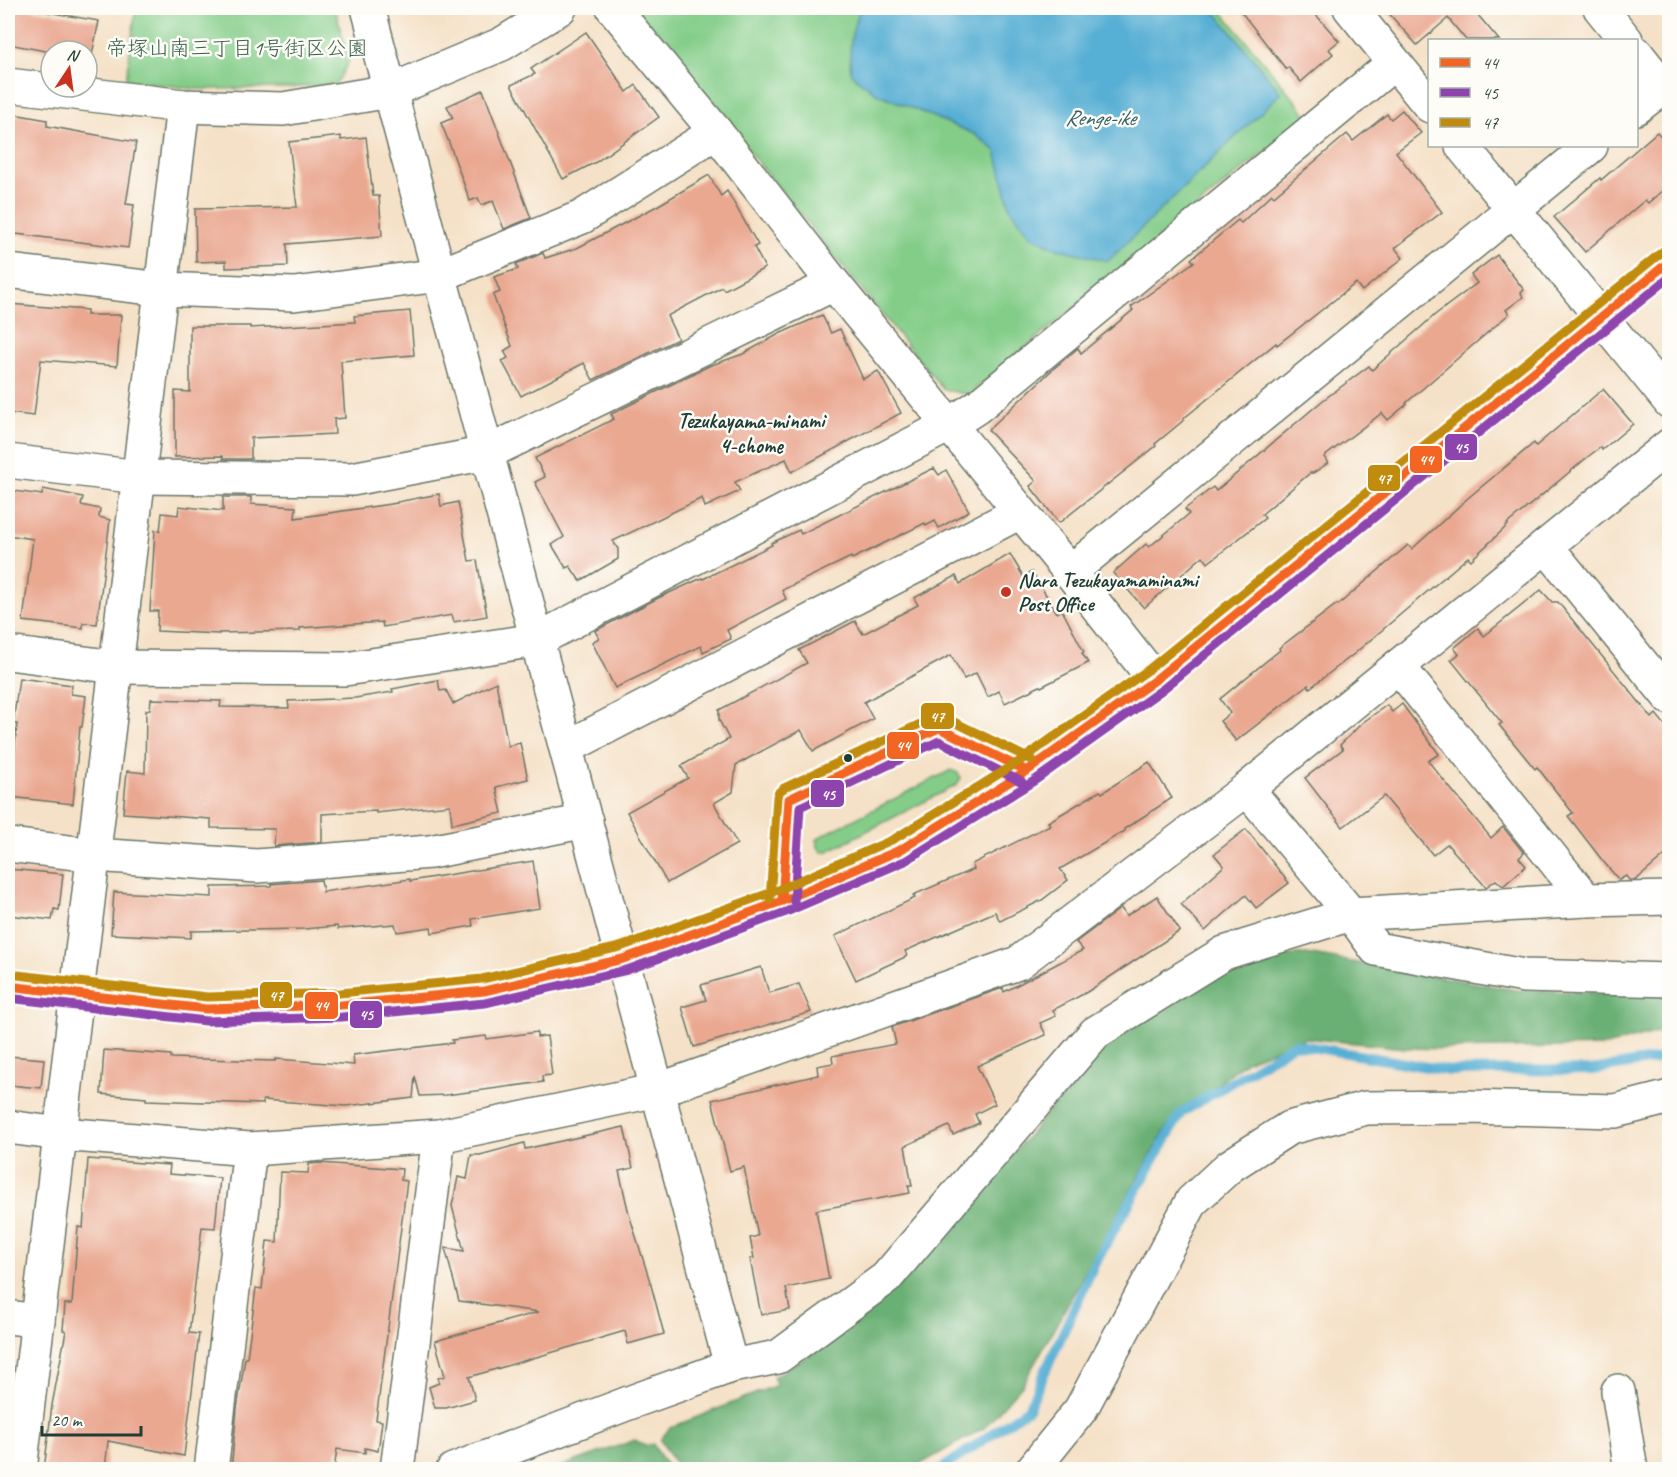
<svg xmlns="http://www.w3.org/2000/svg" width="1677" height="1477" viewBox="0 0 1677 1477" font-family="Caveat,'Klee One',sans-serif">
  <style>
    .green { fill: #84cd89; stroke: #52855e; stroke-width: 1.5 }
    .forest { fill: #6bb075; stroke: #457654; stroke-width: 1.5 }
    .water { fill: #57afd4; stroke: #3b7684; stroke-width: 1.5 }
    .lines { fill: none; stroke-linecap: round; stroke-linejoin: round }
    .stream { stroke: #57afd4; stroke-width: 10 }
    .building { fill: #eaa891 }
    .street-casing { stroke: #6a7667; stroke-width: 36 }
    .secondary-casing { stroke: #6a7667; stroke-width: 36 }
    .street { stroke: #fff; stroke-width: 33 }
    .secondary { stroke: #fff; stroke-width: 33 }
    .bus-1-casing { stroke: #fdfcf7; stroke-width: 14 }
    .bus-2-casing { stroke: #fdfcf7; stroke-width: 14 }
    .bus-3-casing { stroke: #fdfcf7; stroke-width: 14 }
    .bus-1 { stroke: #f26522; stroke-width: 9 }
    .bus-2 { stroke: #8e44ad; stroke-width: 9 }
    .bus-3 { stroke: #c18c0d; stroke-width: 9 }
    .poi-dot { fill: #c8321e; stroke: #fdfcf7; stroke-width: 2 }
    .bus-dot { fill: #1f3d34; stroke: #fdfcf7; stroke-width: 2 }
    .labels { text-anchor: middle; stroke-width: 5; stroke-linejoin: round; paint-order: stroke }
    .park-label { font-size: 21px; fill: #386149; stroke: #fdfcf7 }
    .poi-label { font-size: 21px; font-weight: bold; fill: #1f3d34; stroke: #fdfcf7; text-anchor: start }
    .water-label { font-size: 22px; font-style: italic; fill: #305f64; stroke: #fdfcf7 }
    .neighbourhood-label { font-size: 22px; font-weight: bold; fill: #1f3d34; stroke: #fdfcf7 }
    .line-badge { stroke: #fdfcf7; stroke-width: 2 }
    .badge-label { font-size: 16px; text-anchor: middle; font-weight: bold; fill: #fff }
  </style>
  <rect width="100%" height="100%" fill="#fdfcf7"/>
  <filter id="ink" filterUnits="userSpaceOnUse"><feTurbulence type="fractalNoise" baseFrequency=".0167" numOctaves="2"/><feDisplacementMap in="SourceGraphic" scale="12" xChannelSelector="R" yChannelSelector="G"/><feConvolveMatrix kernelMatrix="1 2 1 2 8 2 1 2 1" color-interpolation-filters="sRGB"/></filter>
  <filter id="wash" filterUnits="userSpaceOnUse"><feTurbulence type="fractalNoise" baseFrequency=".008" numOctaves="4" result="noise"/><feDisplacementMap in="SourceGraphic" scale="24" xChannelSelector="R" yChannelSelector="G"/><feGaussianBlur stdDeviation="1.35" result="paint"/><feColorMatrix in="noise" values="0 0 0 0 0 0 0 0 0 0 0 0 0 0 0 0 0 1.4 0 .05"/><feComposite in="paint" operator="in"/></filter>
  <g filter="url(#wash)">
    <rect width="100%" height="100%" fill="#f5e1c7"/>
    <!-- green -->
    <g class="green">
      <path d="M136,8H335L349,61L336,84L286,88L196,89L126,80Z"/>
      <path d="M636,8H1219L1308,116L968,395L943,389L636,13Z"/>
      <path d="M951,770L958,773L961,778L957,785L826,852H822L818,847L817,840L821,836Z"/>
    </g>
    <!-- forest -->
    <g class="forest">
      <path d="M1306,954L1516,990L1669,995V1029L1606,1046L1449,1049L1405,1048L1305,1038L1246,1061L1166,1128L1023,1384L984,1428L912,1469H679L660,1440L670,1428L777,1385L773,1377L813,1353L853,1325L914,1270L1094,1058L1150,1015L1225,973L1272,958Z"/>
      <path d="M635,1440L646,1446L653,1444L669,1469H554Z"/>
    </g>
    <!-- water -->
    <path class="water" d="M861,8H1212L1281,93L1108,261L1056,248L1032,237L1010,209L996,151L974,134L876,93L851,74C849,50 850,30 861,8Z"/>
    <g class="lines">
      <!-- stream -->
      <path class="stream" d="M940,1470L1028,1409L1095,1263L1181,1113L1294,1044L1450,1071L1592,1070L1670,1057"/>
    </g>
    <g id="blocks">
      <!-- building -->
      <g class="building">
        <path d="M8,8H25L99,21L91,59L87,58V51L51,52L8,44Z"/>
        <path d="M1238,8H1310L1339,41L1329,49L1333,54L1301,82L1288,67L1286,69Z"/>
        <path d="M1384,8H1472L1499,40H1466L1448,18L1417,45Z"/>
        <path d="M586,32L627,92L636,85L659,117L596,162L563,179L511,85L535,74L531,69Z"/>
        <path d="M483,90L531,218L504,229L493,201L481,205L478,198L470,201L448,140L441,123L453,118L447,106Z"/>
        <path d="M1402,110L1421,133L1396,152L1442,212L1395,248L1403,258L1362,291L1356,283L1277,345L1276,343L1183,419L1184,420L1155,444L1156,446L1059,523L1030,486L1036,481L988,430L1053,369L1078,348L1081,353L1133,310L1131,307L1194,262L1191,259L1238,220L1241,223L1272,194L1274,196L1347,134L1353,141L1387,114L1391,119Z"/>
        <path d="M8,113L47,120V126L136,142L126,204L134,205L128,248L8,233Z"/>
        <path d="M1657,132L1670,146V184L1648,203L1645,200L1585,252L1554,217L1600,178L1601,180Z"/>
        <path d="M341,136V140L366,137L373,196H379L382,236L287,244L288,266L226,268V261L196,262L195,209L297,207L289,142Z"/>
        <path d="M709,175L721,196L727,191L758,245L754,247L765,268L724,290L722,287L667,316L678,339L593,380L584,363L521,396L502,361L508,358L504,351L512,346L493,295L500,292L494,277L518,269L516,264L543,253L545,258L577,248L657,206Z"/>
        <path d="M1497,255L1524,290L1521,293L1523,297L1506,310L1509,314L1406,403L1407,404L1388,420L1382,413L1324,457L1328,463L1313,473H1310L1262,514L1265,518L1208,563L1203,556L1144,608L1113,573L1146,544L1149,547L1189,514L1185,509L1213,487L1216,491L1322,401L1369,366L1372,370L1436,314L1477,283L1471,275Z"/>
        <path d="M8,304L87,310V315H121L117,366L41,360L34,416L8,413Z"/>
        <path d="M410,311L414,355L341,361L345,418L334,419L335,434L251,438V459H223V456L175,457V391L190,392V326H250V328L355,322L354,316Z"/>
        <path d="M822,315L831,333L840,329L863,379L878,371L901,413L792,472L786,459L735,482L740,491L705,507L702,498L613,541L618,549V559L580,581L570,566L566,568L552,545L564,537L535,482L545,477L535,458L614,419L611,414L709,366L743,354L779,334Z"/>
        <path d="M1603,389L1633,424L1602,450L1601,447L1590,455L1507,524L1508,525L1471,560L1468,557L1354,654L1310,688L1308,685L1236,741L1220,721L1230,713L1220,699L1280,650L1279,648L1337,604L1338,605L1408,545L1412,549L1468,498L1534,443L1536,446Z"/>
        <path d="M934,468L939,475L946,470L969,511L939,528L935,521L926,526L925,523L852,559L851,557L782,590L786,599L727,630L731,639L703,652L701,646L615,688L592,642L599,638L595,631L658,598L702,578L703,579L772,545L771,543L799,530L801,534Z"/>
        <path d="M43,489L83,497L81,505L100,509L99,517L110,520L97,624L83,623V628L23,621L33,539L8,535V490L42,495Z"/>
        <path d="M439,494L441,506L458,502L469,561L477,560L487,616L454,622L452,615L383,627L382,622L300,628V631L219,633V634L157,631L158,611H150L155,530L160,531L162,513L178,515L179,506L223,511V497H251V504L296,507L295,518L397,503V502Z"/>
        <path d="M1010,554L1023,576L1032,572L1057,613L1062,610L1084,652L1082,653L1088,663L1041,687L1040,686L1005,703L999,691L988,697L976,673L964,679L951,655L864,702L873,719L813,751L801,730L736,765L733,792L714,803L737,844L667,883L627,812L688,778L681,766L729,739L719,720V710L807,663L799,650L855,621L863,634L918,605L914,598L956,576L960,584Z"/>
        <path d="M1541,590L1552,602H1558L1652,718L1656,714L1670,731V851L1636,880H1629L1626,876L1619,880L1602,860L1568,816L1573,813L1537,767L1535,769L1499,725L1502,723L1451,660L1459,654L1454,648L1478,628L1484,636Z"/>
        <path d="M19,678L72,685L71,694L86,696L82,727H80L73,804L10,797L17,724H13Z"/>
        <path d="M438,680L440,691L446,690L453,704L496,682L508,746L520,743L528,779L496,787L502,813L452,824L450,805L376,813V811L322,814V842L274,846L275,829L211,828V819L123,813L127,771L145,773L146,710L150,709L151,699L221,701L220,707L289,708L288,701L355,698L393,692L392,689Z"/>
        <path d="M1402,704L1439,754L1428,761L1491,838L1503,827L1524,853L1519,858L1526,866L1503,886L1496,880L1486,887L1447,844L1433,855L1384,796L1343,827L1305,778L1343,749L1340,745L1362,723L1387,705L1392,712Z"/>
        <path d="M1149,762L1172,798L1124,829L1125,831L1060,869L1068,880L1042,900L1000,921L995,912L905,951L907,956L856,980L835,936L915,898L913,895L974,869L972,864L1050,825L1048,822L1100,791L1102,793Z"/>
        <path d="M1246,829L1289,883L1256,908L1246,895L1205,931L1181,904L1224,866L1214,854Z"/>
        <path d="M533,861L540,908L472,919L473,926L432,933L431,927L397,932L395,924L338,929L337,926L304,929L191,931V938L111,934L114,892L212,897V887L271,886V884L321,880L323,892L410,879V881Z"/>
        <path d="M8,869L63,874L59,910L54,909L52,920L8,915Z"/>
        <path d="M1157,896L1180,931L1087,992L1053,1010L1056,1016L1040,1023L1046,1035L977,1066L995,1104L975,1114L979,1123L953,1135L949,1126L905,1146L912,1186H908L910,1193L816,1210L829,1279L786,1288L790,1310L761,1315L750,1259L754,1258L750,1238L758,1236L744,1167L730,1171L712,1100L818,1075L817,1066L833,1063L832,1056L896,1044L892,1027L1003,988L1004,992L1083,950L1076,942L1121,908L1126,916Z"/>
        <path d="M761,967L769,993L799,984L811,1012L694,1047L682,1007L706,1000L701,985Z"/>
        <path d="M537,1032V1037L547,1036L552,1075L542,1076L543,1082L446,1095L420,1096L415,1076L413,1098L346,1106L263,1100V1104L146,1100V1098L101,1094L104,1050L171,1055V1058L275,1061L276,1059L354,1065L353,1055L453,1043L452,1040L486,1036L487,1039Z"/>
        <path d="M8,1056L44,1059L41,1088L8,1085Z"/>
        <path d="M624,1127L633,1168L619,1171L629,1214L651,1285L664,1334L628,1344L625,1331L469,1377L475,1400L446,1408H435L429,1387L439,1383L438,1378L445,1376L435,1341L539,1312L459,1301L445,1248L464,1251L452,1206L458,1177L467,1179L471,1155H480L524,1143L525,1149Z"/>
        <path d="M88,1159L170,1165L169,1174L220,1178L215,1228L202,1227L189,1333L199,1334L184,1456L108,1441L105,1470H44L52,1405L66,1331L63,1330L65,1304H72L78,1227L83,1228Z"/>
        <path d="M319,1163L402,1169L401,1180L407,1181L376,1420L382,1421L378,1451L365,1448V1453L337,1449L334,1470H231L237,1409L245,1358H247L256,1288L262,1289L267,1241L277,1242L280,1172L308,1173L309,1164Z"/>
      </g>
    </g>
  </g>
  <g filter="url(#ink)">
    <use href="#blocks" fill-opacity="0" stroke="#6a7667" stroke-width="1.5"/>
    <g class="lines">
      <defs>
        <g id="street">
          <path d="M368,8L731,1366"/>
          <path d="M613,8L716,132L834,284L1070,572L1155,680"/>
          <path d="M1350,8L1430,106"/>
          <path d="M1600,8L1626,40"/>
          <path d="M1636,53L1663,87"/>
          <path d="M8,85L183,106L283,109L390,91L502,44L560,8"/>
          <path d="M1636,108L1670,82"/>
          <path d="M1462,146L1670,402"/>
          <path d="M8,271L161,289L294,294L440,275L582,217L716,132"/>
          <path d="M8,461L139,477L352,479L487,453L834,284"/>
          <path d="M1546,546L1670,698"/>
          <path d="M1070,572L1591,146"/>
          <path d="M8,653L116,667L345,669L537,640L949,425L977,407L1394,63"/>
          <path d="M1398,666L1586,900"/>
          <path d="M566,748L1020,512"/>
          <path d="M1247,789L1351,914L1376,949L1524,976L1670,980"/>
          <path d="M8,845L94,855L257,866L430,852L586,821"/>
          <path d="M8,1127L60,1134L250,1149L439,1136L658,1090L1018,963L1247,789L1670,445"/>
          <path d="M8,1317L38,1321"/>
          <path d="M1618,1391L1631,1470"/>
          <path d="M20,1470L183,106"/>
          <path d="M211,1470L250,1149"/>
          <path d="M397,1470L439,1136"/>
          <path d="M453,1470L634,1401L731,1366L778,1357L886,1278L1095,1033L1224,953L1351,914L1586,900L1670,898"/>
        </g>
        <g id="secondary">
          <path d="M8,986L206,1009L341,1005L484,991L623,959L782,901L900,850L1027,771L1155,680L1670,261"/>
          <path d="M1032,1470L1081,1409L1192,1201L1230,1166L1289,1128L1366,1108L1470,1107L1615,1111L1670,1097"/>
        </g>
      </defs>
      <!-- street casing -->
      <use href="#street" class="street-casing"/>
      <!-- secondary casing -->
      <use href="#secondary" class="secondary-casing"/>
      <!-- street -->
      <use href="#street" class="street"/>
      <!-- secondary -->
      <use href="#secondary" class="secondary"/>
      <defs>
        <g id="bus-1">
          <path d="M782,901L789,799L939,728L1027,771"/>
          <path d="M8,986L206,1009L341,1005L484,991L623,959L782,901L900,850L1027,771L1155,680L1670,261"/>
        </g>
        <g id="bus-2">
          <path d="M794,902L800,807L939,741L1022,782"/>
          <path d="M8,998L206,1021L342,1017L485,1003L627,970L786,912L905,861L1034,781L1163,689L1670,277"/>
        </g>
        <g id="bus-3">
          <path d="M770,900L777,797L779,792L784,788L937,716L944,717L1032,760"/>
          <path d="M9,974L207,997L340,993L482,979L620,947L778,890L894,839L1020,761L1148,670L1662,252"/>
        </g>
      </defs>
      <!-- bus-1 casing -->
      <use href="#bus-1" class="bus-1-casing"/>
      <!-- bus-2 casing -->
      <use href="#bus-2" class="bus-2-casing"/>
      <!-- bus-3 casing -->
      <use href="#bus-3" class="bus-3-casing"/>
      <!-- bus-1 -->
      <use href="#bus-1" class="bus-1"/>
      <!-- bus-2 -->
      <use href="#bus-2" class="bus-2"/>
      <!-- bus-3 -->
      <use href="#bus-3" class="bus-3"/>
    </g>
  </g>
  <!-- markers -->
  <circle class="poi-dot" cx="1006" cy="592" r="6"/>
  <circle class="bus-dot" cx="848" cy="758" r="5"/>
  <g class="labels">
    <!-- park labels -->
    <g class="park-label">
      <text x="237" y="55">帝塚山南三丁目1号街区公園</text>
    </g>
    <!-- poi labels -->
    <g class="poi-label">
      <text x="1018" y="587">Nara Tezukayamaminami<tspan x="1018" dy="24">Post Office</tspan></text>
    </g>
    <!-- water labels -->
    <g class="water-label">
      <text x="1100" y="125">Renge-ike</text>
    </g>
    <!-- neighbourhood labels -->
    <g class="neighbourhood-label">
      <text x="751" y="428">Tezukayama-minami<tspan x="751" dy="25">4-chome</tspan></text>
    </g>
  </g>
  <g class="line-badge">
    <rect x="1444" y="433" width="34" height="28" rx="6" fill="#8e44ad"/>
    <rect x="1409" y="445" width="34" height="29" rx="6" fill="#f26522"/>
    <rect x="1367" y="464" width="34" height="28" rx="6" fill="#c18c0d"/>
    <rect x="920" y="702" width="35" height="28" rx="6" fill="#c18c0d"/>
    <rect x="886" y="731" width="34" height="29" rx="6" fill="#f26522"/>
    <rect x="810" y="779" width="35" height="29" rx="6" fill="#8e44ad"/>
    <rect x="259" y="981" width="34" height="28" rx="6" fill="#c18c0d"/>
    <rect x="304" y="991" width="35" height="29" rx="6" fill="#f26522"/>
    <rect x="349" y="1000" width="34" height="29" rx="6" fill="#8e44ad"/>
  </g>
  <g class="badge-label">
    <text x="1461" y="453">45</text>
    <text x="1426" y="465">44</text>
    <text x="1384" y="484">47</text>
    <text x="937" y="722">47</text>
    <text x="903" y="751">44</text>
    <text x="828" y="800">45</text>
    <text x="276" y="1001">47</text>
    <text x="321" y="1011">44</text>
    <text x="366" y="1020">45</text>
  </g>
  <!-- margin -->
  <rect width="1677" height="1477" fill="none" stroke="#fdfcf7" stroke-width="30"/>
  <!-- legend -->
  <rect x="1428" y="39" width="210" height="108" fill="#fdfcf7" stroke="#a4b0a9" stroke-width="1.5"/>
  <rect x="1440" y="58" width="30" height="9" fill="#f26522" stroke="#a4b0a9" stroke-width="1.5"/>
  <text x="1482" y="69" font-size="18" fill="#1f3d34">44</text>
  <rect x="1440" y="88" width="30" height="9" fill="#8e44ad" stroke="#a4b0a9" stroke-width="1.5"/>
  <text x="1482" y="99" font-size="18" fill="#1f3d34">45</text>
  <rect x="1440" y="118" width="30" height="9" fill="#c18c0d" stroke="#a4b0a9" stroke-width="1.5"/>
  <text x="1482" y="129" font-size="18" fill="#1f3d34">47</text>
  <!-- north arrow -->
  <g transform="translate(69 69) rotate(13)"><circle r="28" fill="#fdfcf7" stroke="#a4b0a9" stroke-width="1.5"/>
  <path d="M0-4.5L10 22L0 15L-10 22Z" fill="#c8321e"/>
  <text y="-9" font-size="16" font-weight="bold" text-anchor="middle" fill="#1f3d34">N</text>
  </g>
  <!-- scale -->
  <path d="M42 1426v9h99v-9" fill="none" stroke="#1f3d34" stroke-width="3"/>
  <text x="51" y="1426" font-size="18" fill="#1f3d34" stroke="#fdfcf7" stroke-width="4.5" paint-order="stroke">20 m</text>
</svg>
